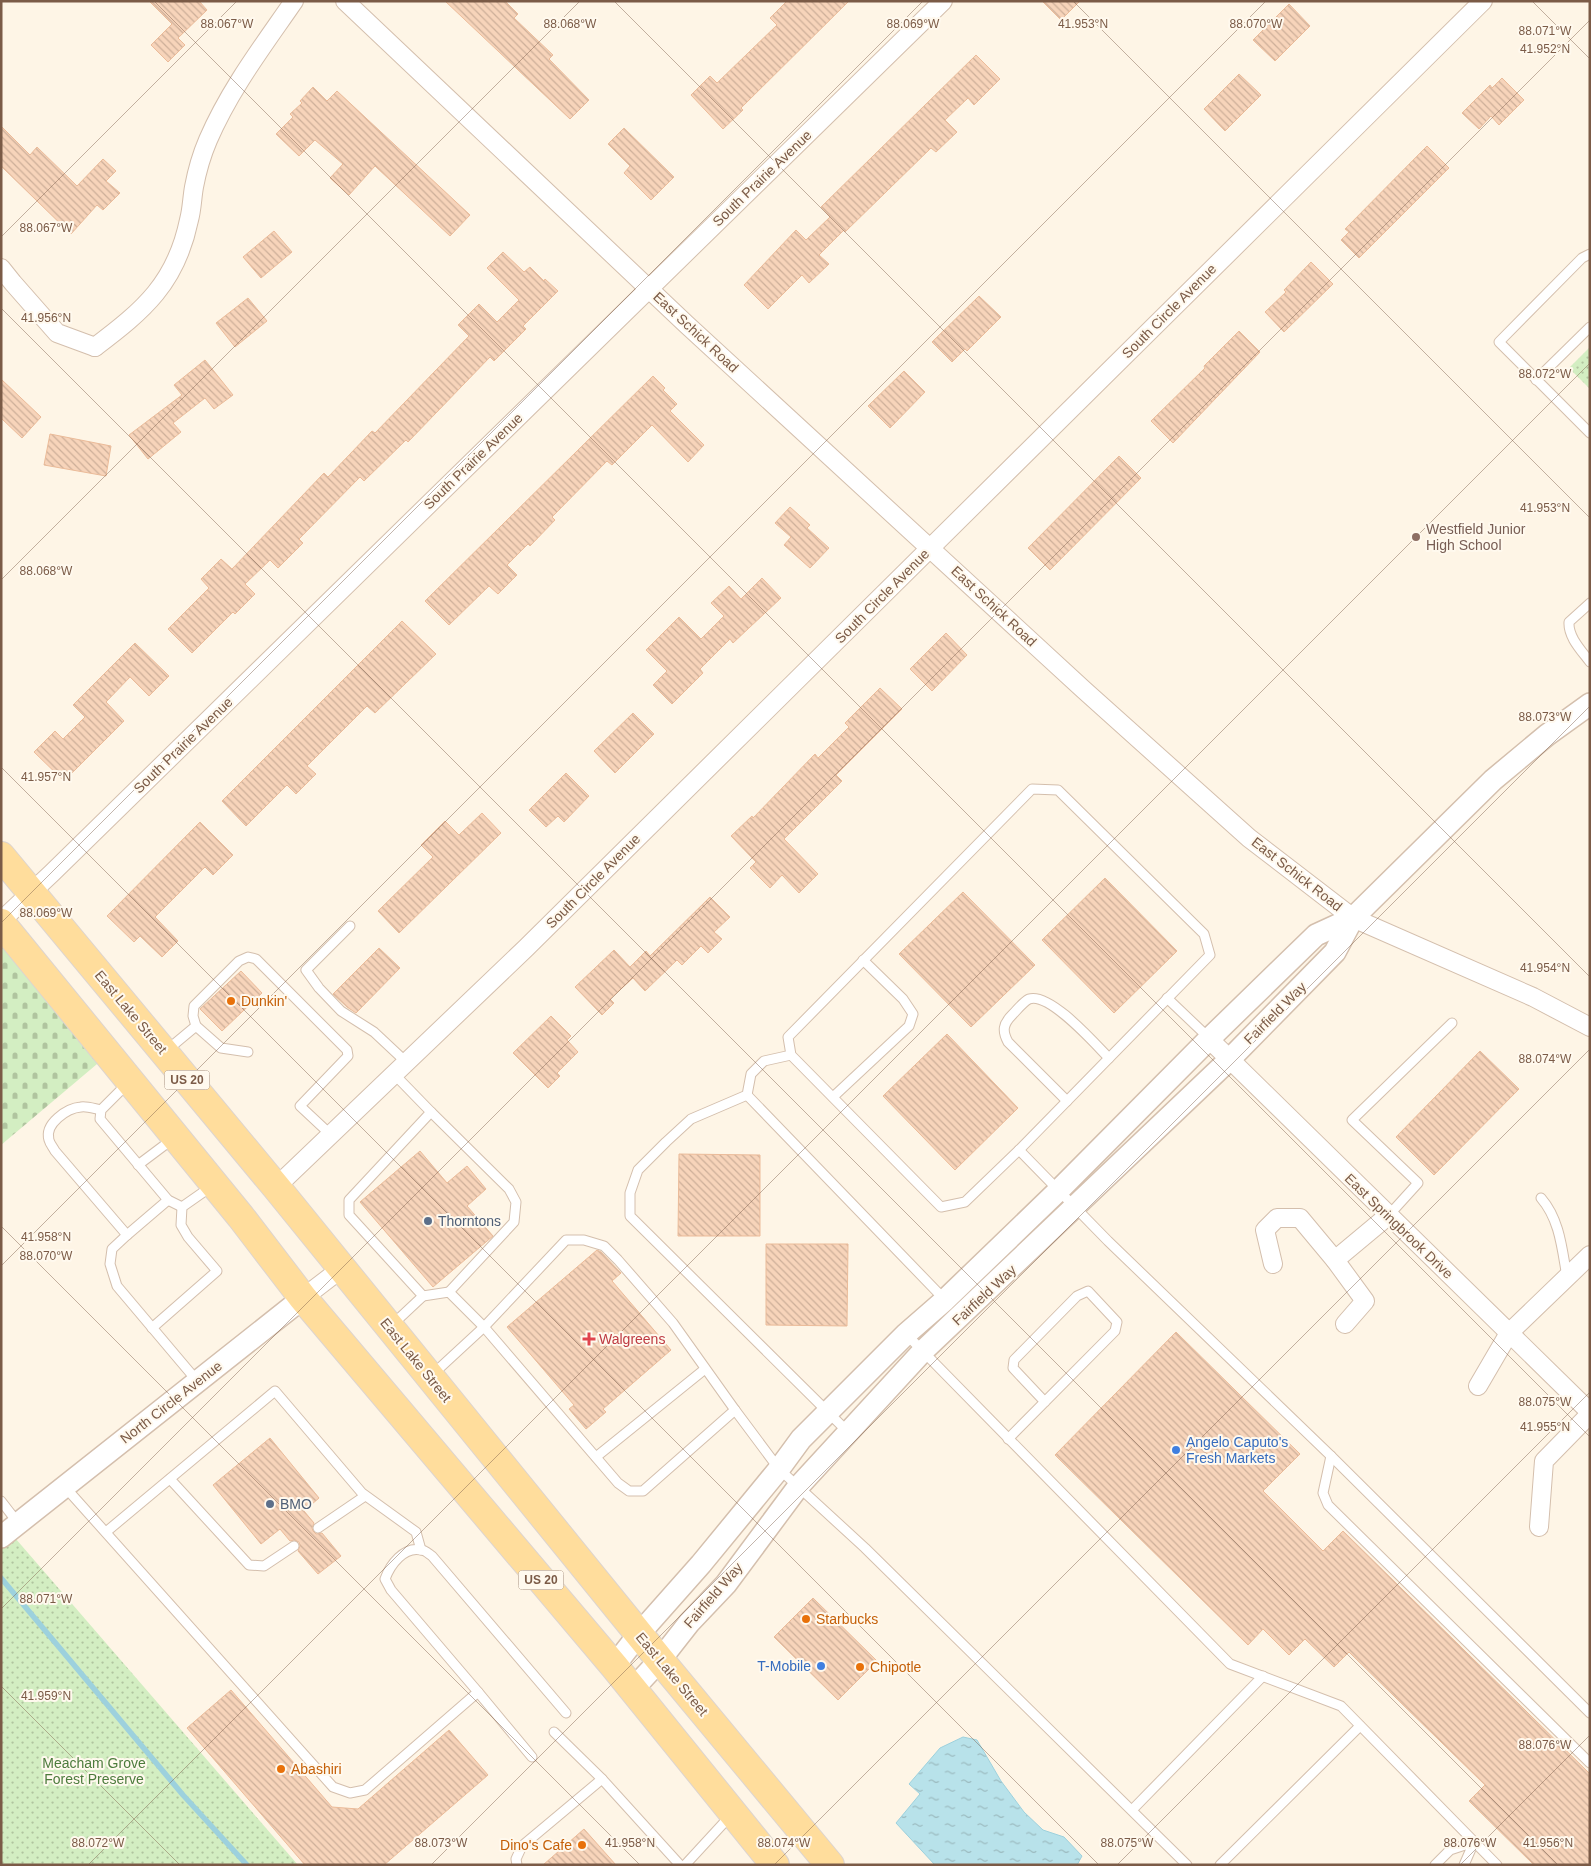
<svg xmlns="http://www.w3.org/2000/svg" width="1591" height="1866" viewBox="0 0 1591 1866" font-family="Helvetica,sans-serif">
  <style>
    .cemetery { fill: url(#cemetery-stones) }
    .park { fill: url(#park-dots) }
    .water { fill: url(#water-ripples); stroke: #9dd1dd }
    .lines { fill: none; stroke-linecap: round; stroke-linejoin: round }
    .stream { stroke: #9dd1dd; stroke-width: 5.5 }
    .building { fill: url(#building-back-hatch); stroke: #ebbb99 }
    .service-casing { stroke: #d4bfad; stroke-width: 11 }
    .minor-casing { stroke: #d4bfad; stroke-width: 20 }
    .tertiary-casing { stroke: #d4bfad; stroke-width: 24 }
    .primary-casing { stroke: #ddd4cf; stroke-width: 30 }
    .service { stroke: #fff; stroke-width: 9 }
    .minor { stroke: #fff; stroke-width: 18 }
    .tertiary { stroke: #fff; stroke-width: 21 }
    .primary { stroke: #ffdd9c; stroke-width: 28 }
    .ticks { fill: none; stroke: #7b5b47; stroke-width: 1; stroke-opacity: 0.45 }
    .education-dot { fill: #8d6e63; stroke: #fff9ee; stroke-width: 2 }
    .food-dot { fill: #e8710a; stroke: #fff9ee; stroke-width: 2 }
    .service-dot { fill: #5c6f8a; stroke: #fff9ee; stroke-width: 2 }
    .health-dot { fill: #e0444e; stroke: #fff9ee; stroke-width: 2 }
    .shop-dot { fill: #3f7fe0; stroke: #fff9ee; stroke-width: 2 }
    .labels { text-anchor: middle; stroke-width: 4; stroke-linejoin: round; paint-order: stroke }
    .shield { fill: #fff9ee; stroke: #a38a79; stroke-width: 1 }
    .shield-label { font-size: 12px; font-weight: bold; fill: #7b5b47 }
    .street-label { font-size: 14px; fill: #7b5b47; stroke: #fff9ee }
    .education-label { font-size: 14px; fill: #785e54; stroke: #fff9ee; text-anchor: start }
    .food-label { font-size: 14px; fill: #c56008; stroke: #fff9ee; text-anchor: start }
    .service-label { font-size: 14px; fill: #4e5e75; stroke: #fff9ee; text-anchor: start }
    .health-label { font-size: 14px; fill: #be3a42; stroke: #fff9ee; text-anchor: start }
    .shop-label { font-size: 14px; fill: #366cbe; stroke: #fff9ee; text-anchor: start }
    .park-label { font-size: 14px; fill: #4c7b3c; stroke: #fff9ee }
    .ticks-label { font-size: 12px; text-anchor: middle; fill: #7b5b47; stroke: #fff9ee; stroke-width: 4; stroke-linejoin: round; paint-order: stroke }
  </style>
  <defs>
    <pattern id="cemetery-stones" width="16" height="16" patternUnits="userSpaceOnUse" patternTransform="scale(1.25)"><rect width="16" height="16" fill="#d3eec2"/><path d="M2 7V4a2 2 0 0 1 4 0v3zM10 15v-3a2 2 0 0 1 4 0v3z" fill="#b0c49f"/></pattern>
    <pattern id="park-dots" width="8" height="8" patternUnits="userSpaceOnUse" patternTransform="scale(1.25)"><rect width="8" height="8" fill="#d3eec2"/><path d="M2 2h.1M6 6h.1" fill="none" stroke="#b0c49f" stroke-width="1.8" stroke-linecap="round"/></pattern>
    <pattern id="water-ripples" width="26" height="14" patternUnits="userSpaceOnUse" patternTransform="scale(1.25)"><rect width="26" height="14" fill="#b8e2ea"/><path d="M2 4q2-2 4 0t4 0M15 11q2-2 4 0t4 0" fill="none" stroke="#9bbabf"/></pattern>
    <pattern id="building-back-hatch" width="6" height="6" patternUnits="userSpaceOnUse" patternTransform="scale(1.25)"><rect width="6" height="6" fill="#f7d4ba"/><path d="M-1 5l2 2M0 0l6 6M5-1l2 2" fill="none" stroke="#cdaf99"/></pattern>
  </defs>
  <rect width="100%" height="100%" fill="#fef5e6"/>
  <!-- cemetery -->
  <path class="cemetery" d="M1,938L103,1059L1,1145Z"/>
  <!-- park -->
  <g class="park">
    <path d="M1590,347V389L1569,368Z"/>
    <path d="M9,1531L298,1865H1V1537Z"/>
  </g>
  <!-- water -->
  <path class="water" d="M963,1737L977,1740L1001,1781L1024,1812L1043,1830L1064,1837L1082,1856L1077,1865H935L896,1823L920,1794L909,1784L940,1748Z"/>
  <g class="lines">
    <!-- stream -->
    <path class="stream" d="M1,1578L183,1795L247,1865"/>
  </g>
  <!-- building -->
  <g class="building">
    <path d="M149,1H199L207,10L178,38L185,45L168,62L151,45L172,24Z"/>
    <path d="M445,1H505L518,14L514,18L553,55L549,59L589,100L570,119Z"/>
    <path d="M787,1H849L741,108L743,110L723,129L691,95L710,76L717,83L777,25L770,18Z"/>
    <path d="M1042,1H1080L1061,20Z"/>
    <path d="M1289,4L1310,26L1275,61L1253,40Z"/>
    <path d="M976,55L1000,79L974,105L968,98L945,120L957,132L936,152L931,148L845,232L844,230L819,255L829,264L809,283L802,275L768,309L744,285L796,230L806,240L830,217L821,207Z"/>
    <path d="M1239,74L1261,95L1225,131L1204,109Z"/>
    <path d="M1502,78L1524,100L1499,125L1491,116L1479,129L1462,113L1490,85L1492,88Z"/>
    <path d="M313,87L327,101L337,91L470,215L450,236L375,166L349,195L330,178L343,164L315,140L299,156L276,134L293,117L290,114L302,103L300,101Z"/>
    <path d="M1,126L30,155L37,147L77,186L103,159L116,171L106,181L120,193L103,210L97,205L71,234L1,166Z"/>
    <path d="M624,128L674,177L651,200L624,173L630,166L608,144Z"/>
    <path d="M1427,146L1449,168L1359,258L1341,240L1349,232L1345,229Z"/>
    <path d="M274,231L292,252L261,278L243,257Z"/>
    <path d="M503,252L524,272L530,267L544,281L545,279L558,291L523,326L526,329L494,361L490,357L408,442L406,440L364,481L360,477L299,539L303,543L278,568L270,560L245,584L255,594L235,614L233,612L192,653L168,629L209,588L201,579L221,559L232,569L324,473L328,477L372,431L375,433L469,336L458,325L479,304L497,322L519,300L487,268Z"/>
    <path d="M1311,262L1333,284L1284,332L1265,312L1286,292L1284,290Z"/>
    <path d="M979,296L1001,317L967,351L965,349L952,362L932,342Z"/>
    <path d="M248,298L267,321L235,347L216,323Z"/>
    <path d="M1239,331L1260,352L1173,443L1151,421L1205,368L1204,366Z"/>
    <path d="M205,360L233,395L214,409L205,398L173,423L181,432L148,459L129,435L182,395L174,385Z"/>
    <path d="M904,371L925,392L890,428L868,406Z"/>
    <path d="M653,376L665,388L663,390L677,404L670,411L704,445L688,462L652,425L612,465L607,461L552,517L555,520L530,546L528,544L507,565L517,575L498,594L489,586L449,625L425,601Z"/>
    <path d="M1,379L41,417L22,438L1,418Z"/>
    <path d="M50,434L111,446L106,476L44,465Z"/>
    <path d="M1119,456L1141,478L1050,570L1028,548Z"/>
    <path d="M790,507L810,525L807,528L829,548L810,568L784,545L791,537L775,523Z"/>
    <path d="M762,578L781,598L733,643L730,639L700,669L703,673L672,704L653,685L667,671L646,650L679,617L701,639L724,616L711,603L729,586L741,599Z"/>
    <path d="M402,621L436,654L375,713L367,706L307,766L316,774L296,794L287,785L246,826L222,801Z"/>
    <path d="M946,633L967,655L932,691L910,669Z"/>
    <path d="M135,643L169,676L149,696L130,677L106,702L124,721L64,781L34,752L55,731L63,739L85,717L73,705Z"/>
    <path d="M880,688L902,709L836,775L842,781L784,839L818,874L799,893L782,875L770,888L750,868L756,862L731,836L752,816L753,818L815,754L818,758L849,727L845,723Z"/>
    <path d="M633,713L654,734L615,773L594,751Z"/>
    <path d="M566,773L589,796L564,822L558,816L546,827L529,810Z"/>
    <path d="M482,813L501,833L399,933L378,911L433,857L421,845L445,821L459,835Z"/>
    <path d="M200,822L233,855L213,875L205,867L155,917L178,941L162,957L140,936L134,942L107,916Z"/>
    <path d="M1105,878L1177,951L1114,1013L1042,940Z"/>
    <path d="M963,892L1035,965L971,1027L899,954Z"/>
    <path d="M710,897L730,917L714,932L722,939L708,953L701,946L682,965L677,960L645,991L633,978L610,999L614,1003L602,1015L575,987L614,950L630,967L646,951L650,956Z"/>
    <path d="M379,948L400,968L356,1013L347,1007L333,994Z"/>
    <path d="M241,971L262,993L222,1031L200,1009Z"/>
    <path d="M551,1016L571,1036L567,1040L578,1052L557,1073L560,1076L548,1088L513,1053Z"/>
    <path d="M947,1034L1018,1108L955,1170L883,1096Z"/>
    <path d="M1480,1051L1519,1089L1434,1175L1396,1137Z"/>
    <path d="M420,1151L447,1183L467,1166L486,1189L467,1206L493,1236L433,1287L360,1202Z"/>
    <path d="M679,1154L760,1155V1236H678Z"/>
    <path d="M766,1244H848L847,1326L766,1325Z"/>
    <path d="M597,1250L601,1252L621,1273L612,1281L671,1350L603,1409L606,1412L586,1429L569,1409L574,1405L507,1327Z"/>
    <path d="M1176,1332L1300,1454L1263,1491L1323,1551L1343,1531L1590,1774V1865H1534L1469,1801L1485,1785L1349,1652L1334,1667L1305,1639L1289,1655L1263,1629L1248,1645L1055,1455Z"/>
    <path d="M270,1438L319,1498L304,1511L314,1523L312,1528L313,1531L316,1534L322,1533L341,1556L318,1574L298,1551L300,1546L299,1542L294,1540L290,1541L280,1529L261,1544L213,1485Z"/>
    <path d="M813,1598L877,1661L838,1700L774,1637Z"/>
    <path d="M231,1690L332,1807L358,1809L449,1730L488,1775L384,1865H305L187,1728Z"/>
    <path d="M584,1829L616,1865H543Z"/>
  </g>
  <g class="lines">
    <defs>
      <g id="service">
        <path d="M1590,254L1582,258L1499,342L1590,433"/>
        <path d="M1536,380L1590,327"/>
        <path d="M1590,603L1569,622C1568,637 1581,650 1590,662"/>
        <path d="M1032,789L1058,790L1204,934L1210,955L1019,1150L965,1202L941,1207L791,1055L788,1037Z"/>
        <path d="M350,926L306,970L319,988L341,1011L374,1032L406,1062"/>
        <path d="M1167,998L1209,1038"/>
        <path d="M196,1026L193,1016L194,1006L239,961L248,957L256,959L347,1050L348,1056L300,1106L331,1135"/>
        <path d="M166,1051L196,1026L221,1048L248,1052"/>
        <path d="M791,1055L764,1061L751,1074L747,1095L691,1119L666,1142L638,1170L630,1193V1216L849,1433"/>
        <path d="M129,1082L101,1110L100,1119L168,1200L182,1207"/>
        <path d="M747,1095L945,1300"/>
        <path d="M833,1097L909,1026L913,1014L903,999L863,960"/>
        <path d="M1067,1101L1008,1042C1002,1031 1003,1024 1012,1015C1017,1010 1023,1002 1029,999C1050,992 1095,1044 1109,1058"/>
        <path d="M101,1110C95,1109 87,1106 81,1107C67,1108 44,1124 49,1140C50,1144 53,1147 55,1151L127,1235"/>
        <path d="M431,1112L509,1189L516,1202L514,1222L449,1292L484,1327L618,1483L629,1491H643L735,1410L779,1469L865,1548L1187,1865"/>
        <path d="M1019,1150L1108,1241L1331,1456L1590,1713"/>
        <path d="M138,1165L174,1138"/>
        <path d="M1541,1198C1560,1220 1562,1249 1567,1277"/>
        <path d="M168,1200L127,1235L112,1249L110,1264L117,1286L198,1382"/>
        <path d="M1389,1215L1418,1183L1352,1120L1452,1023"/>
        <path d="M423,1296L449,1292"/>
        <path d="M392,1325L423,1296L349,1215V1200L431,1112L394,1074"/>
        <path d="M152,1328L217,1271L188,1237L181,1225L182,1207L212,1186"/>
        <path d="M906,1334L1230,1664L1341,1706L1497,1865"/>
        <path d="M432,1375L484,1327L566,1240H584L604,1246L618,1260L673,1323L735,1410"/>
        <path d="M1008,1439L1115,1331L1117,1322L1088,1291L1077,1296L1014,1360L1013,1368L1045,1402"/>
        <path d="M1331,1456L1323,1493L1328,1505L1590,1763"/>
        <path d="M596,1457L705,1369"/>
        <path d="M170,1479L249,1565L264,1566L294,1546"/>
        <path d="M65,1487L333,1787L350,1793L365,1790L478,1692L532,1757"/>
        <path d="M1,1501L18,1523"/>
        <path d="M318,1528L365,1496"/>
        <path d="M106,1532L275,1391L362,1493L416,1532L421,1550"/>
        <path d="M478,1692L391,1590L385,1579C390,1565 404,1546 421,1550C425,1550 429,1554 432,1556L566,1713"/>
        <path d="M602,1779L680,1865"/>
        <path d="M1132,1810L1263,1676"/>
        <path d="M517,1865L516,1859L522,1846L602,1779L554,1732"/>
        <path d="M685,1865L731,1815"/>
        <path d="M1220,1865L1360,1726"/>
        <path d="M1435,1865L1450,1850L1474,1842L1464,1865"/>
      </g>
      <g id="minor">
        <path d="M345,1L686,324L1084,690L1249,838L1353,918L1533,997L1590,1027"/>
        <path d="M1,268L13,283L57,333L95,347"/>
        <path d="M95,347C144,310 176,283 189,220C192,209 192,198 194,187C197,171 202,154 208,140C230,89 263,46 294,1"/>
        <path d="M1,921L52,873L943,1"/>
        <path d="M1209,1039L1590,1412"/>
        <path d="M276,1187L526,948L1483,1"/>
        <path d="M1335,1260L1389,1215"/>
        <path d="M1273,1264L1265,1230L1277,1218H1300L1335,1260L1365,1301L1345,1324"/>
        <path d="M303,1298L342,1268"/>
        <path d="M1478,1386L1509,1333L1590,1255"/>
        <path d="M1539,1527L1544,1461L1590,1414"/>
      </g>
      <g id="tertiary">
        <path d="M1,1537L303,1298"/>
        <path d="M614,1666L639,1634L701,1564L779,1469L801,1439L906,1334L945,1300L1059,1190L1209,1039L1316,935L1353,918"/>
        <path d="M633,1689L660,1660L689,1623L726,1584L798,1487L923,1351L1229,1060L1335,952L1353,918L1493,780L1547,735L1590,704"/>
      </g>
      <g id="primary">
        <path d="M1,856L276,1187L660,1660L830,1865"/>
        <path d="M1,923L241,1217L303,1298L614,1666L775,1865"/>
      </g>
    </defs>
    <!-- service casing -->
    <use href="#service" class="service-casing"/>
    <!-- minor casing -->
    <use href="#minor" class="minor-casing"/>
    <!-- tertiary casing -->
    <use href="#tertiary" class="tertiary-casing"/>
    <!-- primary casing -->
    <use href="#primary" class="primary-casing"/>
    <!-- service -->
    <use href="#service" class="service"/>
    <!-- minor -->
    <use href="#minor" class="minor"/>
    <!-- tertiary -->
    <use href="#tertiary" class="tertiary"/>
    <!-- primary -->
    <use href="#primary" class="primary"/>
  </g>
  <!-- ticks -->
  <path class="ticks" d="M154,1L1590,1437M614,1L1590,977M1073,1L1590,518M1532,1L1590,59M1,237L237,1M1,308L1558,1865M1,580L580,1M1,767L1099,1865M1,923L923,1M1,1226L640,1865M1,1266L1266,1M1,1609L1590,20M1,1686L180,1865M88,1865L1590,363M431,1865L1590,706M774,1865L1590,1049M1117,1865L1590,1392M1460,1865L1590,1735"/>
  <!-- markers -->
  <circle class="education-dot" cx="1416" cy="537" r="5"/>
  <g class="food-dot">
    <circle cx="231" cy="1001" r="5"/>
    <circle cx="806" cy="1619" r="5"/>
    <circle cx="860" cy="1667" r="5"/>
    <circle cx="281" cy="1769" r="5"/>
    <circle cx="582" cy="1845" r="5"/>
  </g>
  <g class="service-dot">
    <circle cx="428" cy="1221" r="5"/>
    <circle cx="270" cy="1504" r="5"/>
  </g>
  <path class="health-dot" d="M586.5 1331.5h5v5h5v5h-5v5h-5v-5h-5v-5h5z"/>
  <g class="shop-dot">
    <circle cx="1176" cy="1450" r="5"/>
    <circle cx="821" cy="1666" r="5"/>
  </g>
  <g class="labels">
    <!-- shield labels -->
    <g class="shield">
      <rect x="164.5" y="1070.5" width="45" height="19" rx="4"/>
      <rect x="518.5" y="1570.5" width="45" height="19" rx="4"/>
    </g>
    <g class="shield-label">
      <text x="187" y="1084">US 20</text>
      <text x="541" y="1584">US 20</text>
    </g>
    <!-- street labels -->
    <g class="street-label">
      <text transform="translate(762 178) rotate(-44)" y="5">South Prairie Avenue</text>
      <text transform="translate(1169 311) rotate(-45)" y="5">South Circle Avenue</text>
      <text transform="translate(696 332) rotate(43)" y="5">East Schick Road</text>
      <text transform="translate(473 461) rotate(-44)" y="5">South Prairie Avenue</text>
      <text transform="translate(882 596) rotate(-45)" y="5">South Circle Avenue</text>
      <text transform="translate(994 606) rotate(43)" y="5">East Schick Road</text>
      <text transform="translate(183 745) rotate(-44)" y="5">South Prairie Avenue</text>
      <text transform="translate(1297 874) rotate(38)" y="5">East Schick Road</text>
      <text transform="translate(593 881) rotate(-45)" y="5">South Circle Avenue</text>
      <text transform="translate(131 1012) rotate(50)" y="5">East Lake Street</text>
      <text transform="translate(1275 1013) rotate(-45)" y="5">Fairfield Way</text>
      <text transform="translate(1399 1226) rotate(44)" y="5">East Springbrook Drive</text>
      <text transform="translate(984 1295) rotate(-43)" y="5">Fairfield Way</text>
      <text transform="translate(416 1360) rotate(51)" y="5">East Lake Street</text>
      <text transform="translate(171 1402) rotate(-38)" y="5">North Circle Avenue</text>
      <text transform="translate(713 1595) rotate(-49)" y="5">Fairfield Way</text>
      <text transform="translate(672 1674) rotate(50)" y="5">East Lake Street</text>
    </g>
    <!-- education labels -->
    <g class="education-label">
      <text x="1426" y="534">Westfield Junior<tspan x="1426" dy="16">High School</tspan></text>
    </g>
    <!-- food labels -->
    <g class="food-label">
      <text x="241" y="1006">Dunkin'</text>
      <text x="816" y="1624">Starbucks</text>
      <text x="870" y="1672">Chipotle</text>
      <text x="291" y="1774">Abashiri</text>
      <text x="572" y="1850" text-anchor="end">Dino's Cafe</text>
    </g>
    <!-- service labels -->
    <g class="service-label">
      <text x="438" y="1226">Thorntons</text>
      <text x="280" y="1509">BMO</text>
    </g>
    <!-- health labels -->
    <g class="health-label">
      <text x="599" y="1344">Walgreens</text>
    </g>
    <!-- shop labels -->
    <g class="shop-label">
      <text x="1186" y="1447">Angelo Caputo's<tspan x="1186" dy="16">Fresh Markets</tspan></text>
      <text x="811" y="1671" text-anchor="end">T-Mobile</text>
    </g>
    <!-- park labels -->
    <g class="park-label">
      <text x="94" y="1768">Meacham Grove<tspan x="94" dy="16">Forest Preserve</tspan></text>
    </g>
  </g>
  <g class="ticks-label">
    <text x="227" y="28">88.067°W</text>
    <text x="570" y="28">88.068°W</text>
    <text x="913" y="28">88.069°W</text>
    <text x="1083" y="28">41.953°N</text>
    <text x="1256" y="28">88.070°W</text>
    <text x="1545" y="35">88.071°W</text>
    <text x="1545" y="53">41.952°N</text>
    <text x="46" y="232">88.067°W</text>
    <text x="46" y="322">41.956°N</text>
    <text x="1545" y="378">88.072°W</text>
    <text x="1545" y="512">41.953°N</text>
    <text x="46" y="575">88.068°W</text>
    <text x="1545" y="721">88.073°W</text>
    <text x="46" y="781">41.957°N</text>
    <text x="46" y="917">88.069°W</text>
    <text x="1545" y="972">41.954°N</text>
    <text x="1545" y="1063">88.074°W</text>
    <text x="46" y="1241">41.958°N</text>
    <text x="46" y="1260">88.070°W</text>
    <text x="1545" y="1406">88.075°W</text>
    <text x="1545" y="1431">41.955°N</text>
    <text x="46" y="1603">88.071°W</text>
    <text x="46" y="1700">41.959°N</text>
    <text x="1545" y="1749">88.076°W</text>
    <text x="98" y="1847">88.072°W</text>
    <text x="441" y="1847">88.073°W</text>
    <text x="630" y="1847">41.958°N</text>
    <text x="784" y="1847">88.074°W</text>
    <text x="1127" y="1847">88.075°W</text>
    <text x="1470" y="1847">88.076°W</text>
    <text x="1548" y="1847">41.956°N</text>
  </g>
  <!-- border -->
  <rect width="1591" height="1866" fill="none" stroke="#7b5b47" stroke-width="5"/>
</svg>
